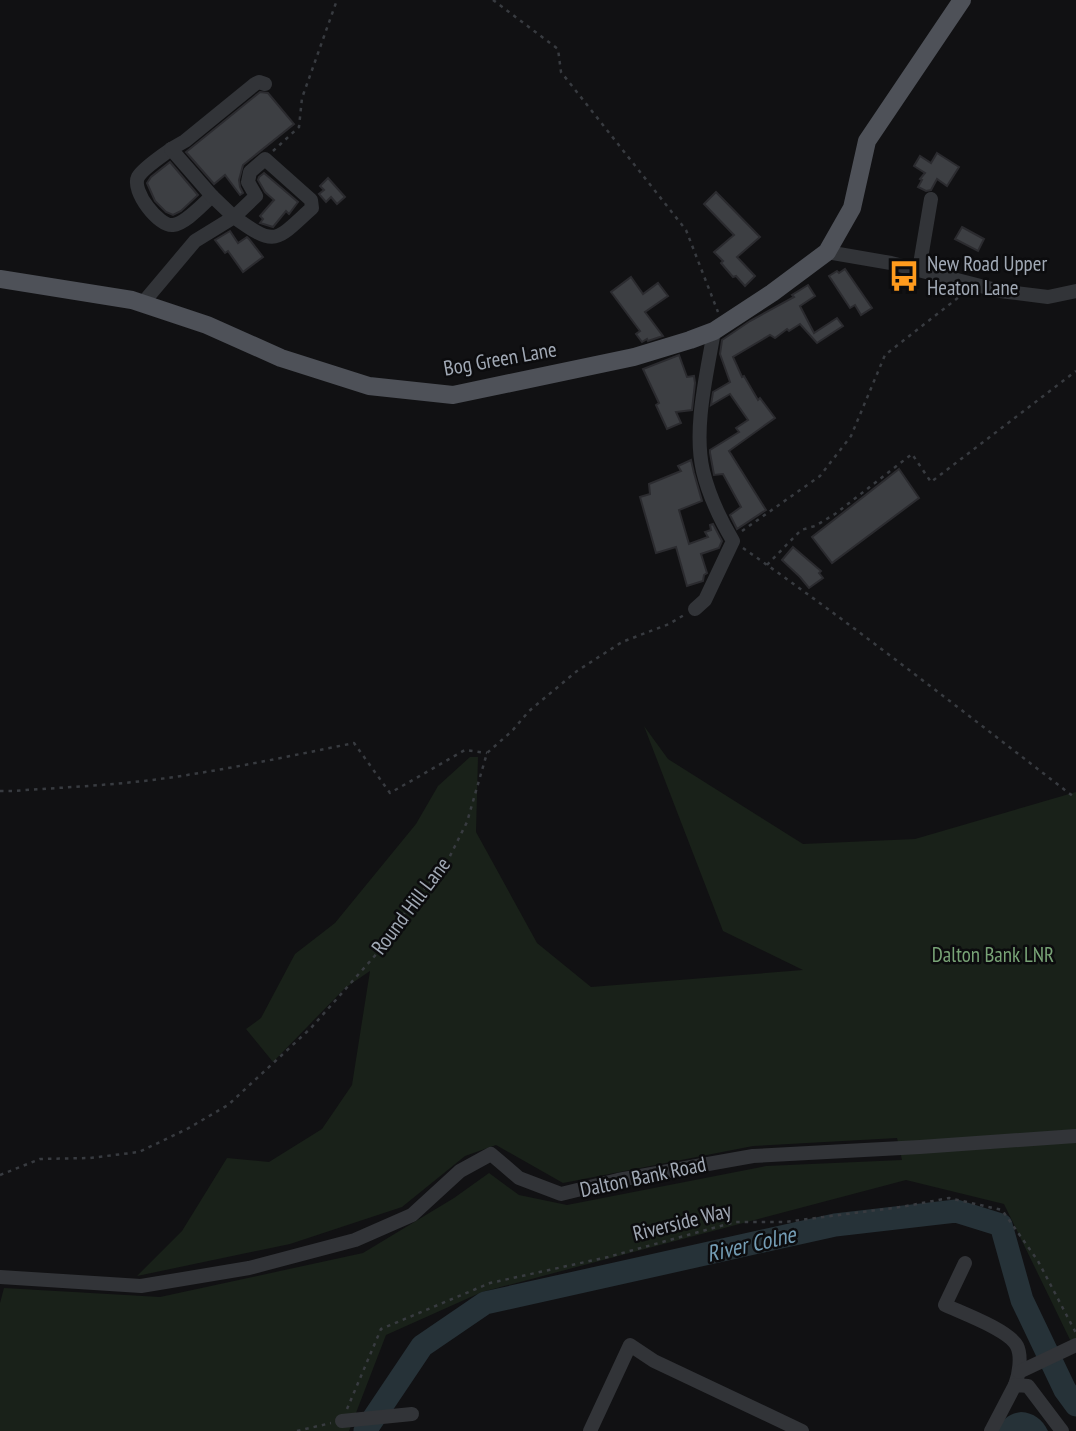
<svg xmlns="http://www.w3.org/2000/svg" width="1076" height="1431" viewBox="0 0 1076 1431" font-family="'PT Sans Narrow',sans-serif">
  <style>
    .green { fill: #192119 }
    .water { fill: #263238 }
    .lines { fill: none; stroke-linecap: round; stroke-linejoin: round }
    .river { stroke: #263238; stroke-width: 23 }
    .building { fill: #3d3f43; stroke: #2b2b2f; stroke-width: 2 }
    .path { stroke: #383b40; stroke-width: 2.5; stroke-dasharray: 3.5 5; stroke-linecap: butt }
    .minor { stroke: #323438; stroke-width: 14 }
    .major { stroke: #4e5158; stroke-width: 18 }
    .labels { text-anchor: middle; stroke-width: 5; stroke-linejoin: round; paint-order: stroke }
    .poi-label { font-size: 21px; fill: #a1a9b5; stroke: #0c0c0e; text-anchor: start }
    .street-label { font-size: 21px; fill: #a1a9b5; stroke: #0c0c0e }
    .park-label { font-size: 21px; fill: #78a376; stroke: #0c0c0e }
    .water-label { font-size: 23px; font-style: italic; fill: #749db5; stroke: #0c0c0e }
  </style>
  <rect width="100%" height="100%" fill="#111113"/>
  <!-- green -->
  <path class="green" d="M644,726L668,759L803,844L915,839L1076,792V1352L1004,1204L906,1180L482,1292L386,1335L349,1431H0V1303L4,1288L160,1297L363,1253L454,1198L489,1173L519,1195L567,1205L766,1166L902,1160L897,1138L753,1146L563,1183L496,1145L465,1156L402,1207L290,1244L137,1276L182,1231L227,1158L269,1162L322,1129L352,1085L370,971L345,988L273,1062L246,1029L261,1018L295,954L335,923L416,824L438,786L470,757H478L476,832L537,943L591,987L803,970L723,931Z"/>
  <!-- water -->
  <path class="water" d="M1021,1412C1034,1413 1042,1419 1048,1431H996C1003,1420 1007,1414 1021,1412Z"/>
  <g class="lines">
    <!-- river -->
    <path class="river" d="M365,1431L422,1346L485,1303L835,1225L956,1211L1001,1225L1022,1300L1065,1390L1076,1405"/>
  </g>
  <!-- building -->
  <g class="building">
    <path d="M260,92L268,93L294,124L243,165L239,180L240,187L243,193L240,195L225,175L214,184L186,152Z"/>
    <path d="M937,153L959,167L947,186L937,179L931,190L926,191L918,187L922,180L920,179L925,173L914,166L920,156L931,163Z"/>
    <path d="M170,162L198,195L181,211L173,215L166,212L155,201L147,183L151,177Z"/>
    <path d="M264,173L298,202L289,214L286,211L273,227L260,223L263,219L260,216L274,200L265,192L258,180L259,177Z"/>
    <path d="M328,178L345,197L337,204L331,197L326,202L319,194L324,190L320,186Z"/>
    <path d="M716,192L760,237L737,257L755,276L745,286L736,276L733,277L721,263L723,261L714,252L734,235L704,204Z"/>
    <path d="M962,227L984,239L978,251L955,239Z"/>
    <path d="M230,231L238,243L247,237L249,239L263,257L243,272L228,251L225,253L215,240Z"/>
    <path d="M845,269L872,308L861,315L855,305L850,308L829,276L837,271L839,273Z"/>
    <path d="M631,277L643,294L658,283L668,296L645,312L663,336L648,341L647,339L642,342L636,334L640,331L611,292Z"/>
    <path d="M808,285L815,296L800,306L814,333L837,318L843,326L817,343L800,324L789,331L787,329L775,338L770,335L733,357L742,377L744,376L758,400L760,398L775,418L729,451L766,510L737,529L730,515L741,507L723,474L714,475L710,453V450L739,432L736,428L748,420L730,394L711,405L713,392L730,382L720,354L722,340L750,321L794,297L792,295Z"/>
    <path d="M679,355L687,377L694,376L695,383L692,410L676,412L681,423L667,429L656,405L659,403L643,369Z"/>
    <path d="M691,460L694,473L702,501L679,510L689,544L708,537L705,532L711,530L710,525L713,524L722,541L719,548L701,554L707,573L704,575L703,581L687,586L676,547L656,553L640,497L650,494L649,484L681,471L678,466Z"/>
    <path d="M899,469L919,498L832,563L812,537Z"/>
    <path d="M793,547L821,571L819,573L823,578L809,588L800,577L782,560Z"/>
  </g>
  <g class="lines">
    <!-- path -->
    <g class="path">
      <path d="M493,0L558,49L561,72L686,230L718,312"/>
      <path d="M273,151L299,127L302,98L337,0"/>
      <path d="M742,531L820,476L851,436L885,355L959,297L962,293"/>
      <path d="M743,548C856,627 965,713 1074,797H1076"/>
      <path d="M767,565L801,530L815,526L835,514L912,454L931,482L1076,371"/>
      <path d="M0,791H13C67,787 121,785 174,777C235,768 295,755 354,743L390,793L465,750L487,753"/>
      <path d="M0,1175L40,1159L90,1158L139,1152L187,1129L228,1105L311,1028L380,950L410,905L446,864L467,822L487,753L512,731L529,711L577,671L622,642L669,624L684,615"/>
      <path d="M347,1409L381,1329L490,1283L608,1257L735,1222H785L901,1207L949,1198L1002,1210L1038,1261L1076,1333"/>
      <path d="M297,1431L331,1423"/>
    </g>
    <!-- minor -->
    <g class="minor">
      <path d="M171,149C162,156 143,168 138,177C131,191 159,227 173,225C185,224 202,205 212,196"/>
      <path d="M827,252L891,263L1000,291L1048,297L1076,291"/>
      <path d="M919,270L931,199"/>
      <path d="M142,304L195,241L234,217C277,248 275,241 312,208L311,200L265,159L250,172L248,182L256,196L234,217L212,196L171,149L185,141L255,84L259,82L265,84"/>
      <path d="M695,609L705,600L733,541C720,519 709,496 703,471C693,428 707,374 714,331"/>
      <path d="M965,1263L945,1305C962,1313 1009,1330 1017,1346C1022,1356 1019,1375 1015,1385"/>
      <path d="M0,1277L141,1286L249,1268L355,1240L412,1215L460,1171L491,1154L519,1178L561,1194L618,1180L753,1156L920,1147L1076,1136"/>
      <path d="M1019,1372L1076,1345"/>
      <path d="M342,1421L412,1414"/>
      <path d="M590,1431L630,1345L654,1361L802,1431"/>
      <path d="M991,1431L1015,1385L1028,1386L1062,1431"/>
    </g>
    <!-- major -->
    <path class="major" d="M0,279L132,300L207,325L281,358L369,386L453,395L634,357L690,340L714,331L772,293L827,252L852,208L867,141L962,0"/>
  </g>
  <!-- icons -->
  <defs>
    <symbol id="bus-bare" viewBox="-9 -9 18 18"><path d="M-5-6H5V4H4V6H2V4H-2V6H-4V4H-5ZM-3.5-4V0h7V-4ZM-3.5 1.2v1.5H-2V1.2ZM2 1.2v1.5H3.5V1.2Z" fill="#ff9b1d" stroke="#0c0c0e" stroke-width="2.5" paint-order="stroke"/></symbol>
  </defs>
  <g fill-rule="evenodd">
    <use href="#bus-bare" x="882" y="254" width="44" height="44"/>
  </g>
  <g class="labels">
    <!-- poi labels -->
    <g class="poi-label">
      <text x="927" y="271">New Road Upper<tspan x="927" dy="24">Heaton Lane</tspan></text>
    </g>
    <!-- street labels -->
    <g class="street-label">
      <text transform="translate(500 359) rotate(-10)" y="7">Bog Green Lane</text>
      <text transform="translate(411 906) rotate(-53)" y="7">Round Hill Lane</text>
      <text transform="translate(643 1177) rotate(-12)" y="7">Dalton Bank Road</text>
      <text transform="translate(682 1222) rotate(-14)" y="7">Riverside Way</text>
    </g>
    <!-- park labels -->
    <g class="park-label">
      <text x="993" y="962">Dalton Bank LNR</text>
    </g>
    <!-- water labels -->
    <g class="water-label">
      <text transform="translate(751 1244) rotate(-13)" y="8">River Colne</text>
    </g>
  </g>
</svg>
